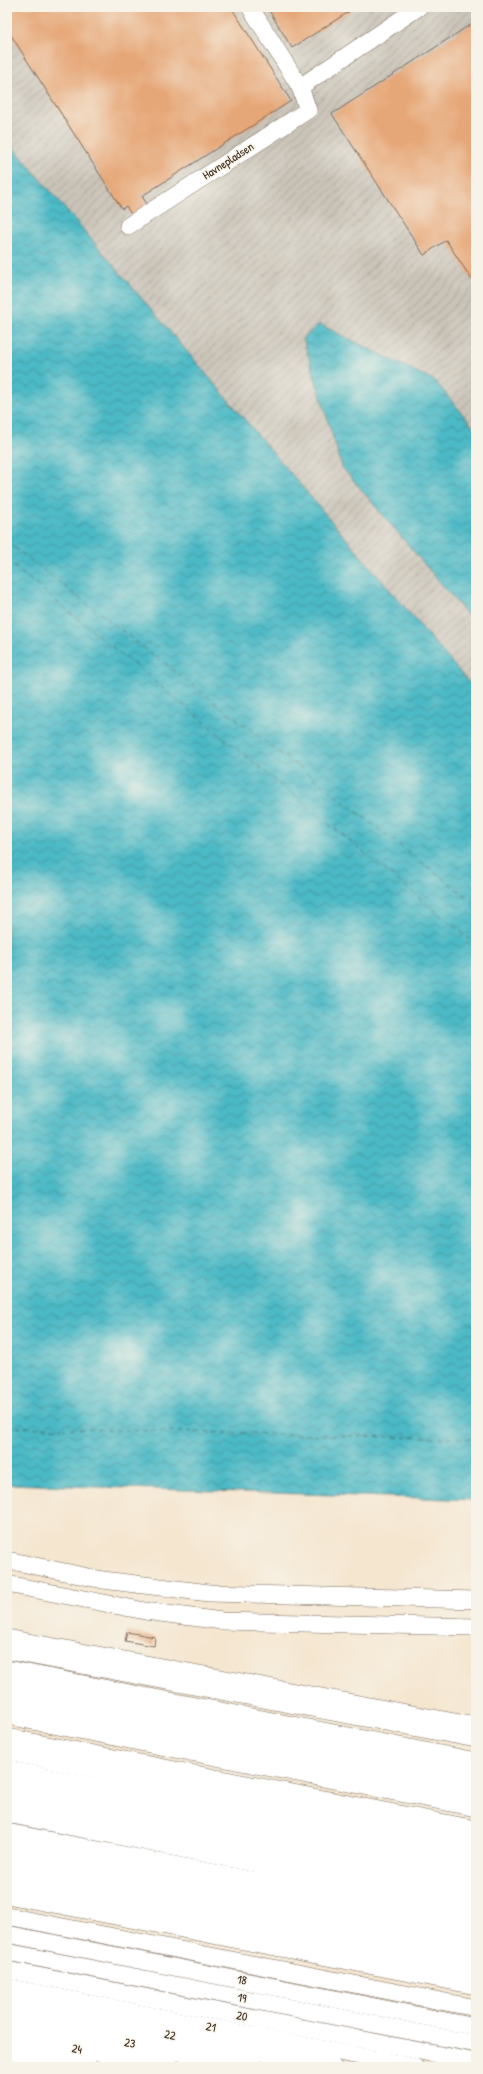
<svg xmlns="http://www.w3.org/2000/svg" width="483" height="2074" viewBox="0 0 483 2074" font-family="'Patrick Hand',sans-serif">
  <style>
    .industrial { fill: url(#industrial-furrows) }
    .water { fill: url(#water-waves); stroke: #447272 }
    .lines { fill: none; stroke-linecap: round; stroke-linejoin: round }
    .ferry { stroke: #415c59; stroke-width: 1; stroke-dasharray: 5 4; stroke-linecap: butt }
    .building { fill: #e6a778 }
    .lane-casing { stroke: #7c6c5c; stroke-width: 18 }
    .lane { stroke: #fff; stroke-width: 17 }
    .labels { text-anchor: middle; stroke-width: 3; stroke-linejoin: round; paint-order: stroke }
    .street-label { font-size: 12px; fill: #3b2a1e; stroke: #f7f3e8 }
  </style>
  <defs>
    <pattern id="industrial-furrows" width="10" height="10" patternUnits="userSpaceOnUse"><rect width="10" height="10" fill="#c9c3b8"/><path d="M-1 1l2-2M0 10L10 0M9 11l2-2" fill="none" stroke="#a49f95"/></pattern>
    <pattern id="water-waves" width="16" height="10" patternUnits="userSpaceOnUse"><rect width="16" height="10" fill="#4cb9c6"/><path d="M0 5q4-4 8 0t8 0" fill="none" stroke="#4097a0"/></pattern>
  </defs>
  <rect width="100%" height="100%" fill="#f7f3e8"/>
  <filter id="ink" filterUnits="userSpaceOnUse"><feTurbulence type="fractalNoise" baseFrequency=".025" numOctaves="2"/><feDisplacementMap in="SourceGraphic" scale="8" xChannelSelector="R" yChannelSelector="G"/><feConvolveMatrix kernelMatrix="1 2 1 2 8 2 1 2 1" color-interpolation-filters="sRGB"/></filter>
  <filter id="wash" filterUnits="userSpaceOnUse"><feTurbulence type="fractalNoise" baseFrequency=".012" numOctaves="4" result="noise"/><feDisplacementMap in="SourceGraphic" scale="16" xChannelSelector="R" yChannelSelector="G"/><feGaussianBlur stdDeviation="0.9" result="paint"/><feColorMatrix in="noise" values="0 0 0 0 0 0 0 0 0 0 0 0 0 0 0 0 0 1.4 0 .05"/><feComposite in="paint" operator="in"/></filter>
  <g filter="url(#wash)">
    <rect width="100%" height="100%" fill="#f5e6d0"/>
    <!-- industrial -->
    <path class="industrial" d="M7,7H476V691L7,140Z"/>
    <!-- water -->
    <g class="water">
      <path d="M7,140L476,691V1500L7,1484Z"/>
      <path d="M319,324L435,381L476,430V625L342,467L303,338Z"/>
    </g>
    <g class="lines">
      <!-- ferry -->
      <g class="ferry">
        <path d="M7,542L476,904"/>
        <path d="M7,561L476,944"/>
        <path d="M7,1427L476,1439"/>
      </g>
    </g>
    <g id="blocks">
      <!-- building -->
      <g class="building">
        <path d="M7,7H231L291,101L142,196L148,206L132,216L126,206L122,209L7,29Z"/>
        <path d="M267,7H351L353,9L292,48Z"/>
        <path d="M476,21V277L472,280L446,240L424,255L332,114Z"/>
        <path d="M127,1632L155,1637L154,1646L125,1641Z"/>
      </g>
    </g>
  </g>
  <g filter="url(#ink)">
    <use href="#blocks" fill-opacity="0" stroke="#7c6c5c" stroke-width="1"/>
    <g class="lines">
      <defs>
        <g id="lane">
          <path d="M250,7L300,87"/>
          <path d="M128,226L308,110L300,87L419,7"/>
          <path d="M7,1560L103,1580L209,1593L476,1600"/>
          <path d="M7,1584L145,1611L222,1621L476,1627"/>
          <path d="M7,1638L476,1726"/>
          <path d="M7,1651L476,1739"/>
          <path d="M7,1669L476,1761"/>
          <path d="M7,1684L476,1777"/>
          <path d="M7,1700L476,1793"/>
          <path d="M7,1716L476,1808"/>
          <path d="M7,1737L476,1829"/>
          <path d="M7,1752L476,1845"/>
          <path d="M7,1769L476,1861"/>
          <path d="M7,1784L476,1877"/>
          <path d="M7,1800L476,1892"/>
          <path d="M7,1814L476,1908"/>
          <path d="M7,1832L476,1924"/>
          <path d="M7,1847L476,1939"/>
          <path d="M7,1863L476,1955"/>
          <path d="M7,1879L476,1971"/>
          <path d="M7,1895L476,1986"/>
          <path d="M7,1916L476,2008"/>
          <path d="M7,1934L476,2027"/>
          <path d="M7,1952L476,2044"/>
          <path d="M7,1970L476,2062"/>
          <path d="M7,1987L415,2067"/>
          <path d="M7,2003L333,2067"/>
          <path d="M7,2019L253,2067"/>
          <path d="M7,2035L171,2067"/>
          <path d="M7,2051L90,2067"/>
          <path d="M7,2067H8"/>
        </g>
      </defs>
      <!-- lane casing -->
      <use href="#lane" class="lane-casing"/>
      <!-- lane -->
      <use href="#lane" class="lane"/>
    </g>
  </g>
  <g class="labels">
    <!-- street labels -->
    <g class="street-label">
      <text transform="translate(228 161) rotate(-33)" y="4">Havnepladsen</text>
      <text transform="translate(242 1980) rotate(11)" y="4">18</text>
      <text transform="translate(242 1998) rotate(11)" y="4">19</text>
      <text transform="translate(242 2016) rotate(11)" y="4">20</text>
      <text transform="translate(211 2027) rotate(11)" y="4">21</text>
      <text transform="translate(170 2035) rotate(11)" y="4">22</text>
      <text transform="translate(130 2043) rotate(11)" y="4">23</text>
      <text transform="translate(77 2049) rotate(11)" y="4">24</text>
    </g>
  </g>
  <!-- margin -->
  <rect width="483" height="2074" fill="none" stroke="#f7f3e8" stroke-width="24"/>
</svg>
